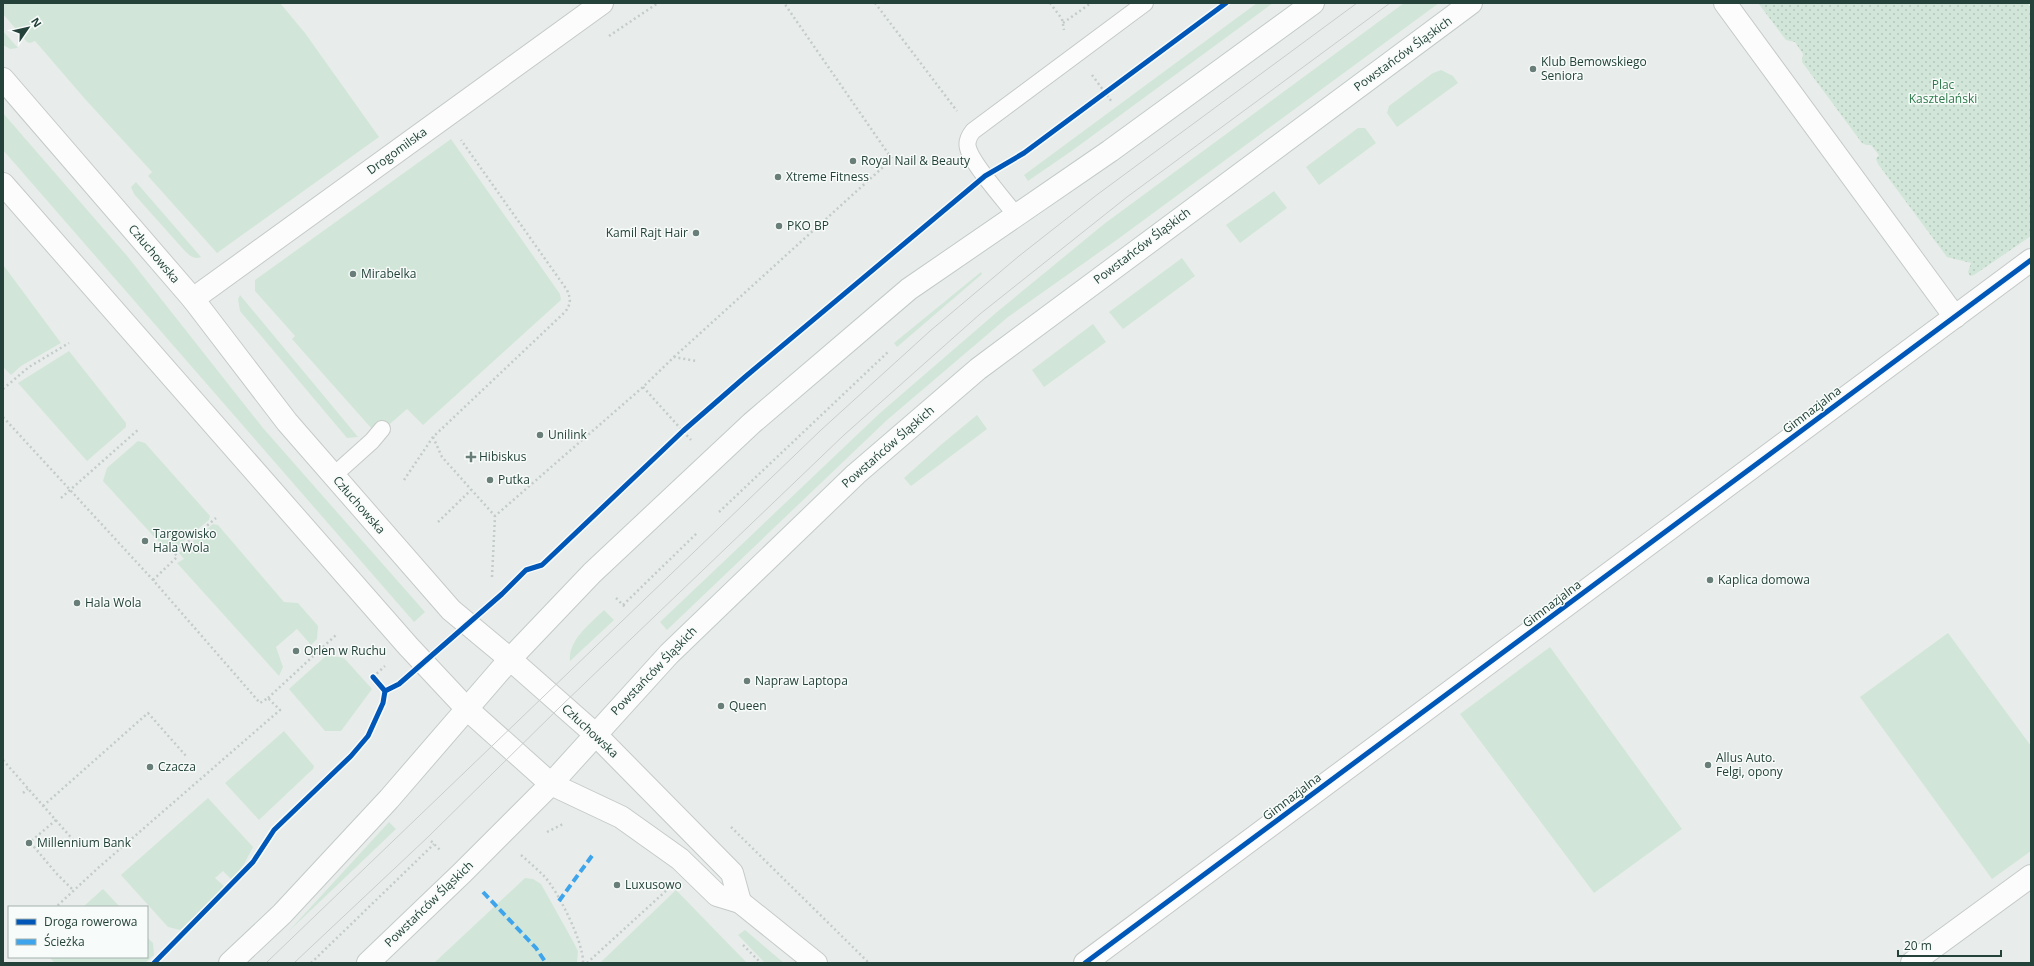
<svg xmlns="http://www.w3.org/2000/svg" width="2034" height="966" viewBox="0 0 2034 966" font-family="'Open Sans',sans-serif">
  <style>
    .green { fill: #d1e6d8 }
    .park { fill: url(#park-dots) }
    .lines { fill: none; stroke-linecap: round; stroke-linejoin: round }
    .service-casing { stroke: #c5cac8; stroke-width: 18 }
    .minor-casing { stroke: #c5cac8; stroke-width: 24 }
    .tertiary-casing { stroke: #c5cac8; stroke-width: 24 }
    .secondary-casing { stroke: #c3cbc8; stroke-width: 24 }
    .path { stroke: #c3ccca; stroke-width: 2.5; stroke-dasharray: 2 3; stroke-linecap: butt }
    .service { stroke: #fcfcfc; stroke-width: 16 }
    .minor { stroke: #fcfcfc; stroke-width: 22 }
    .tertiary { stroke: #fcfcfc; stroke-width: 22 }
    .secondary { stroke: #fcfcfc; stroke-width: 22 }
    .tram { stroke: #c9cdcc; stroke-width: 1 }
    .quiet { stroke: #3ea4ec; stroke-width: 4; stroke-dasharray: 8 4; stroke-linecap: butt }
    .cycleway-casing { stroke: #f7fbf9; stroke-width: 8 }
    .cycleway { stroke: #0057b8; stroke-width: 5 }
    .poi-dot { fill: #697e78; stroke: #f7fbf9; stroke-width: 1.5 }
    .labels { text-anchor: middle; stroke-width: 3; stroke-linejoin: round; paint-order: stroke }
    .street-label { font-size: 12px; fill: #24423a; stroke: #f7fbf9 }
    .poi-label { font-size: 12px; fill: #24423a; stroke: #f7fbf9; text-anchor: start }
    .park-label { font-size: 12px; fill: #2d7a4b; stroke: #f7fbf9 }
  </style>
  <defs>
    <pattern id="park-dots" width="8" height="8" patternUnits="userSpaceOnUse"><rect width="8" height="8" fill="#d1e6d8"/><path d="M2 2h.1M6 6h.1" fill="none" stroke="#b3c6ba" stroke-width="1.8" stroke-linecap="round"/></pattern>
  </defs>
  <rect width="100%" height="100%" fill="#e8edeb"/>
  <!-- green -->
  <g class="green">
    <path d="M3,3H280L305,33L379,137L217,253L148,176L152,172L85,99L35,41L30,43L27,42L3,14Z"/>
    <path d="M1257,3H1273L1073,150L1028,181L1024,175Z"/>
    <path d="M1404,3H1439L1118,239L1008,317L887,420L667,630L660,622L880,413L997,312L1104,224Z"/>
    <path d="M3,31L18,48L10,49L3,45Z"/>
    <path d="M1441,70L1453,76L1458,83L1397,127L1387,113L1389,106L1433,73Z"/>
    <path d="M3,113L128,257L263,428L425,612L414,622L3,150Z"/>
    <path d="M1358,128H1365L1376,143L1319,185L1306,167Z"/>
    <path d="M451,139L560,294L561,300L423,425L407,409L383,430L372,429L292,339L295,336L255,291V280Z"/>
    <path d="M136,182L201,257C193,260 189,255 184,250L134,194L131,187Z"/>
    <path d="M1274,191L1287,208L1240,243L1226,225Z"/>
    <path d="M1182,258L1195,276L1123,329L1109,312Z"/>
    <path d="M4,266L61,343L21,366L11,375L3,367Z"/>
    <path d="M981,272L982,274L897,347L894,343Z"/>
    <path d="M240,295L358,437L347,438L240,311L238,299Z"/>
    <path d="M1093,324L1106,342L1044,387L1032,370Z"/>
    <path d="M69,351L126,423V427L87,461L18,383Z"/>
    <path d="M977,415L987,429L911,486L904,478L942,444Z"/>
    <path d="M138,441L145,443L210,516L209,520L169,553L103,481L107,468Z"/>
    <path d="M213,524L218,525L284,602L298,603L318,626L317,639L311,645L297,629L276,647L283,667L279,676L177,563L184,559L179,553Z"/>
    <path d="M604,610L614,620L570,661C568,640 590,624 604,610Z"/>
    <path d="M1948,633L2031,746V851L1992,879L1860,697Z"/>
    <path d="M1550,647L1682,829L1594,893L1460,714Z"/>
    <path d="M327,655L344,658L372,689L341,731H325L289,689Z"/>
    <path d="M284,731L314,766L313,769L259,820L225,783Z"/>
    <path d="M208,798L253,847L244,864L232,880L223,871L215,878L225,887L180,930L168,927L121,875Z"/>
    <path d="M389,822L396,829L288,932Z"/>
    <path d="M525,878L533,879L541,884L574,943L578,951L577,963H434Z"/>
    <path d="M103,889L120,907H83Z"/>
    <path d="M676,890L747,963H600Z"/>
    <path d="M745,930L784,963H765L738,935Z"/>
    <path d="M147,937L153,943L154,955L145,963H55L49,957H147Z"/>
  </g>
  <!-- park -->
  <path class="park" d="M1758,3H2027L2031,8V236L1974,275L1970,276L1968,272L1971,263L1947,257L1878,164L1876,159L1879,155L1871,145H1866L1862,143L1802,62L1803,54L1795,42L1786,40Z"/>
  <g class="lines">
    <defs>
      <g id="service">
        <path d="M1016,215C1005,201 972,164 968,148C966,141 969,136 973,131L1145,3"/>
        <path d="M333,476L372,441L382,429"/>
      </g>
      <g id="minor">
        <path d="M1725,3L1955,317"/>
        <path d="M193,299L602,3"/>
        <path d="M595,734L732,873L740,902"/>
        <path d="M551,784L621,817L680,859L717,895L740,902L816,963"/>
        <path d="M1085,963L2031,260"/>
        <path d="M1912,963L2031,876"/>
      </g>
      <g id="tertiary">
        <path d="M3,79L193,299L287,422L451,610L510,659L595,734"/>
        <path d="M3,184L408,646L467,709L551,784"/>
      </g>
      <g id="secondary">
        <path d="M230,963L282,914L389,799L510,659L592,573L752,423L909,289L1110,151L1313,3"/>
        <path d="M368,963L462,873L551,784L669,654L856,474L978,369L1471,3"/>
      </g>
    </defs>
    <!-- service casing -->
    <use href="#service" class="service-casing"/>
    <!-- minor casing -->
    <use href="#minor" class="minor-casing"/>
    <!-- tertiary casing -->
    <use href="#tertiary" class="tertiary-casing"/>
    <!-- secondary casing -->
    <use href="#secondary" class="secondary-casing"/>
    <!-- path -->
    <g class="path">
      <path d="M875,3L957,111"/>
      <path d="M1050,3L1062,19L1064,30"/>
      <path d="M1063,23L1091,3"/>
      <path d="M609,36L658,3"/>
      <path d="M1092,75L1112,102"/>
      <path d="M674,357L892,159L784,3"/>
      <path d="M643,387L691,440"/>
      <path d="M3,389L29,367L69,343"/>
      <path d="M3,417L153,580L260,703L268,698L280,710L98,868L56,907"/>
      <path d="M433,437L442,457L495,516"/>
      <path d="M404,480L433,437L565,312C571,304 571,299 567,290L461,140"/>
      <path d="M61,498L139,429"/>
      <path d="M719,512L889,351"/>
      <path d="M438,522L471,490"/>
      <path d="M492,577L495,516L643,387L674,357L696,361"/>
      <path d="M153,580L177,557L175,553L216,518"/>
      <path d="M616,598L626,608"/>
      <path d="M623,605L697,533"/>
      <path d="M373,677L385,666"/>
      <path d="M268,698L336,635"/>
      <path d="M3,760L82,850"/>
      <path d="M23,793L28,789"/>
      <path d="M43,806L148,713L187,757"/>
      <path d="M56,820L30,842L56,873L73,890"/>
      <path d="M731,827L869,963"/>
      <path d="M547,832L563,824"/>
      <path d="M431,841L441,851"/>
      <path d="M521,855C529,862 537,869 544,876C558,891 584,943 583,963"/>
      <path d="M743,945L761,963"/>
      <path d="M311,963L434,844"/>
      <path d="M587,963L668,889"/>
    </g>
    <!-- service -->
    <use href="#service" class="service"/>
    <!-- minor -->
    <use href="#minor" class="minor"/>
    <!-- tertiary -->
    <use href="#tertiary" class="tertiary"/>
    <!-- secondary -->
    <use href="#secondary" class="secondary"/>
    <!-- tram -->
    <g class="tram">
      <path d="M266,963L821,430L930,331L1019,256L1098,194L1357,3"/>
      <path d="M294,963L428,837L562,705L844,435L980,314L1127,197L1390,3"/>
    </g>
    <!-- quiet -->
    <g class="quiet">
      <path d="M483,892L536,948L546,963"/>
      <path d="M559,901L594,853"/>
    </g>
    <defs>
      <g id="cycleway">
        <path d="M385,691L399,684L502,594L526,570L542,565L683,431L745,377L985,176L1024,153L1226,3"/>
        <path d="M154,963L253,862L274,830L351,756L368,736L383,703L385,691L373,677"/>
        <path d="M1085,963L2031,260"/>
      </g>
    </defs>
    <!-- cycleway casing -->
    <use href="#cycleway" class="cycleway-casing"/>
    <!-- cycleway -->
    <use href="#cycleway" class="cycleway"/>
  </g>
  <!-- markers -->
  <g class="poi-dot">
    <circle cx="1533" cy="69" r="4"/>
    <circle cx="853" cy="161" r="4"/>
    <circle cx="778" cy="177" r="4"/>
    <circle cx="779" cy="226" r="4"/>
    <circle cx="696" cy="233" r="4"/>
    <circle cx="353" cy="274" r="4"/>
    <circle cx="540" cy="435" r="4"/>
    <path d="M469 451h4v4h4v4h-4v4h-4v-4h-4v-4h4z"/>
    <circle cx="490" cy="480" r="4"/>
    <circle cx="145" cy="541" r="4"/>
    <circle cx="1710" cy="580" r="4"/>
    <circle cx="77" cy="603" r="4"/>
    <circle cx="296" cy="651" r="4"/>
    <circle cx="747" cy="681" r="4"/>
    <circle cx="721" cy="706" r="4"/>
    <circle cx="1708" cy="765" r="4"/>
    <circle cx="150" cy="767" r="4"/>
    <circle cx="29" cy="843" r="4"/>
    <circle cx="617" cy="885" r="4"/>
  </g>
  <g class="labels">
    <!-- street labels -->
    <g class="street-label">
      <text transform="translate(1403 54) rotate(-36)" y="4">Powstańców Śląskich</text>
      <text transform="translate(397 151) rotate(-36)" y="4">Drogomilska</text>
      <text transform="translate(1142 246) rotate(-37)" y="4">Powstańców Śląskich</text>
      <text transform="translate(154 254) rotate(50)" y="4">Człuchowska</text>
      <text transform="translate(1812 410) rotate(-37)" y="4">Gimnazjalna</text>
      <text transform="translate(888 447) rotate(-41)" y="4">Powstańców Śląskich</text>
      <text transform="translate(359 505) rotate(49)" y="4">Człuchowska</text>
      <text transform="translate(1552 604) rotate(-37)" y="4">Gimnazjalna</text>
      <text transform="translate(654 671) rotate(-46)" y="4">Powstańców Śląskich</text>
      <text transform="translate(590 731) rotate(43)" y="4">Człuchowska</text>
      <text transform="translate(1292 797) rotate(-37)" y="4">Gimnazjalna</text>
      <text transform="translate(429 904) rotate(-44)" y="4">Powstańców Śląskich</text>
    </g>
    <!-- poi labels -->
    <g class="poi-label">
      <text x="1541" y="66">Klub Bemowskiego<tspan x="1541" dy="14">Seniora</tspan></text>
      <text x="861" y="165">Royal Nail &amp; Beauty</text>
      <text x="786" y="181">Xtreme Fitness</text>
      <text x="787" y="230">PKO BP</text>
      <text x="688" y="237" text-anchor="end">Kamil Rajt Hair</text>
      <text x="361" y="278">Mirabelka</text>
      <text x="548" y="439">Unilink</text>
      <text x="479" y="461">Hibiskus</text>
      <text x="498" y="484">Putka</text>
      <text x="153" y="538">Targowisko<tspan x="153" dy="14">Hala Wola</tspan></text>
      <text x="1718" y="584">Kaplica domowa</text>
      <text x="85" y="607">Hala Wola</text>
      <text x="304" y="655">Orlen w Ruchu</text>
      <text x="755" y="685">Napraw Laptopa</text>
      <text x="729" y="710">Queen</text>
      <text x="1716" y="762">Allus Auto.<tspan x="1716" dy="14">Felgi, opony</tspan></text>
      <text x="158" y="771">Czacza</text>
      <text x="37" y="847">Millennium Bank</text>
      <text x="625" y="889">Luxusowo</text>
    </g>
    <!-- park labels -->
    <g class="park-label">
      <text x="1943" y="89">Plac<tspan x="1943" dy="14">Kasztelański</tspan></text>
    </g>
  </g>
  <!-- border -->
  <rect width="2034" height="966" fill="none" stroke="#24423a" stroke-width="8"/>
  <!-- legend -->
  <rect x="8" y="906" width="140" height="52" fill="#f7fbf9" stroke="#a3b1ad"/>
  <rect x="16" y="919" width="20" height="6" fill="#0057b8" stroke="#a3b1ad"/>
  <text x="44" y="926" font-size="12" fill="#24423a">Droga rowerowa</text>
  <rect x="16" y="939" width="20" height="6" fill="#3ea4ec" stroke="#a3b1ad"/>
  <text x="44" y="946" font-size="12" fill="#24423a">Ścieżka</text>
  <!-- north arrow -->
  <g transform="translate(28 28) rotate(56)" stroke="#f7fbf9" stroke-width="3" paint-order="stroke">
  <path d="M0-3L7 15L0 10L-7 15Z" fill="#24423a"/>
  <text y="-6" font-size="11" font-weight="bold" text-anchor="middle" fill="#24423a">N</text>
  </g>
  <!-- scale -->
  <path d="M1898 950v6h103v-6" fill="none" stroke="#24423a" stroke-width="2"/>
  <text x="1904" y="950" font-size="12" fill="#24423a" stroke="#f7fbf9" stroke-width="3" paint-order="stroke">20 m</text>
</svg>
